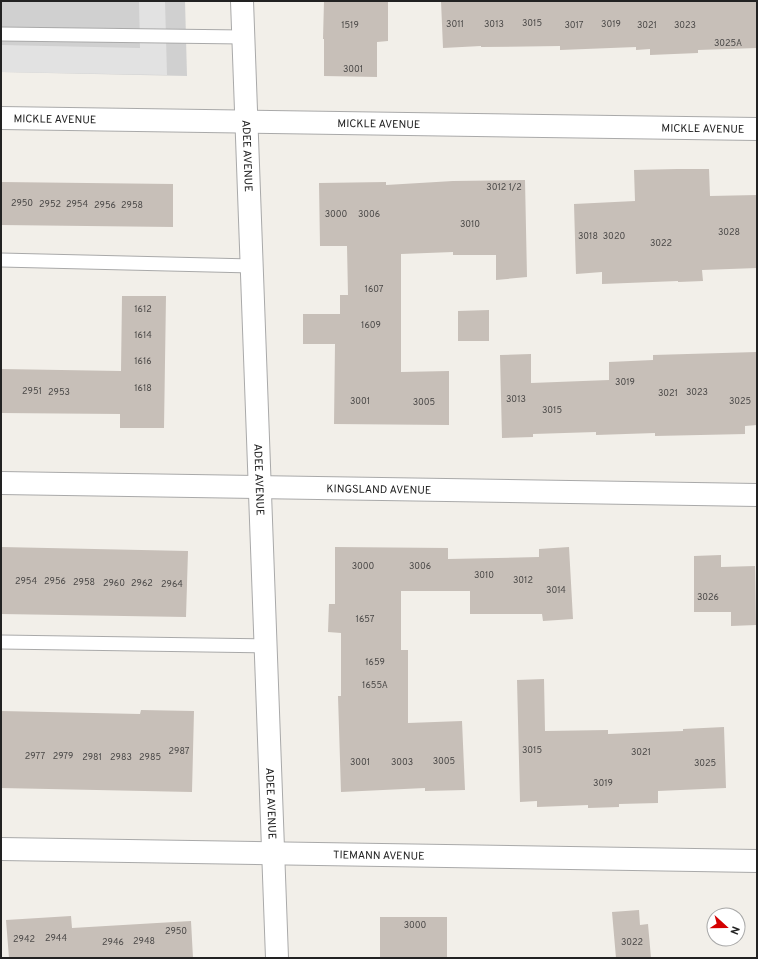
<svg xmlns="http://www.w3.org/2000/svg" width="758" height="959" viewBox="0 0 758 959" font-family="Overpass,sans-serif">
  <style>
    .religious { fill: #d0d0d0 }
    .parking { fill: #e2e2e2 }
    .building { fill: #c7bfb8 }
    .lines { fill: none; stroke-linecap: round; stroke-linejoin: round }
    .lane-casing { stroke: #a9a9a9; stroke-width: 15 }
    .street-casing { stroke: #a9a9a9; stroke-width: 24 }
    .lane { stroke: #fff; stroke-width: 13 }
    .street { stroke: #fff; stroke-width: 22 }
    .labels { text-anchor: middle; stroke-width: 3; stroke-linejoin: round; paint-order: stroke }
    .number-label { font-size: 9px; fill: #4b4948 }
    .street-label { font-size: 11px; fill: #222; stroke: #fff }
  </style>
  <rect width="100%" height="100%" fill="#f2efe9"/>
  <!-- religious -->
  <path class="religious" d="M1,1H185L187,76L1,72Z"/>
  <!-- parking -->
  <path class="parking" d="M139,1H165L167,75L1,72V45L140,48Z"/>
  <!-- building -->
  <g class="building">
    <path d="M324,1H388V41L377,42V77L324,76V39H323Z"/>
    <path d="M441,1H757V48L698,50V53L650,55V49L636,50V47L560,50V46L481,47V46L443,48Z"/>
    <path d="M677,169H709L710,196L757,195V268L702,270L703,281L678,282V281L602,284V272L576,274L574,204L635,201L634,170Z"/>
    <path d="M525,180L527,277L496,280V255H453V252L401,254V372L449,371V425L334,424L335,344H303V314H340V295H348L347,246H320L319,183L386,182V185L453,181Z"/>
    <path d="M1,182L173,184V227L1,225Z"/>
    <path d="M122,296H166L164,428H120V414L1,413V369L121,371Z"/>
    <path d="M489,310V341H458V311Z"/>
    <path d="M757,352V425L745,426V434L655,436V433L596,435V432L533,434V437L502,438L500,355L531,354V383L609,380V362L653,360V355Z"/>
    <path d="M1,547L188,551L186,617L1,614Z"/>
    <path d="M335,547L448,548V559L539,557V549L569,547L573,619L543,621L542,614H470V591H401V650H408V723L462,721L465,790L425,791V788L341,792L338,696H341V633L328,632L329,604H335Z"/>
    <path d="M721,555V567L755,566L756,625L731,626V612H694V556Z"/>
    <path d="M544,679L545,731L608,730V734L683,731V729L724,727L726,788L658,791V803L619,804V807L588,808V805L537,807V801L520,802L517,680Z"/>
    <path d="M141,710L194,711L192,792L1,788V711L140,714Z"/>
    <path d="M639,910L640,925L648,924L651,958H616L612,912Z"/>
    <path d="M71,916L72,928L191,921L193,958H9L6,920Z"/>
    <rect x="380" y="917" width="67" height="41"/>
  </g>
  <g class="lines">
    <defs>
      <g id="lane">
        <path d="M1,34L243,37"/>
        <path d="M1,260L252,266"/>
        <path d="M1,642L265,646"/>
      </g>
      <g id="street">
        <path id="s1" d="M242,1L277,958"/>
        <path id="s2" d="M1,118L757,129"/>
        <path id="s3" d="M1,483L757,495"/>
        <path id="s4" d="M1,849L757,861"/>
      </g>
    </defs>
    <!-- lane casing -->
    <use href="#lane" class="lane-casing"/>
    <!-- street casing -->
    <use href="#street" class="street-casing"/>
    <!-- lane -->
    <use href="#lane" class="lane"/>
    <!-- street -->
    <use href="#street" class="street"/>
  </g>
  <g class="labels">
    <!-- number labels -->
    <g class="number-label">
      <text x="532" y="26">3015</text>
      <text x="455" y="27">3011</text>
      <text x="494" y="27">3013</text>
      <text x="611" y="27">3019</text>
      <text x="350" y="28">1519</text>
      <text x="574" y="28">3017</text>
      <text x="647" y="28">3021</text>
      <text x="685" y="28">3023</text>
      <text x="728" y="46">3025A</text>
      <text x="353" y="72">3001</text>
      <text x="504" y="190">3012 1/2</text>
      <text x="22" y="206">2950</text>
      <text x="50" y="207">2952</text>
      <text x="77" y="207">2954</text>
      <text x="105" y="208">2956</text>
      <text x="132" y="208">2958</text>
      <text x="336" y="217">3000</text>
      <text x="369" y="217">3006</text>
      <text x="470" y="227">3010</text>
      <text x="729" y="235">3028</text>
      <text x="588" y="239">3018</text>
      <text x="614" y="239">3020</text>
      <text x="661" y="246">3022</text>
      <text x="374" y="292">1607</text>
      <text x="143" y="312">1612</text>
      <text x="371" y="328">1609</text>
      <text x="143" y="338">1614</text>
      <text x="143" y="364">1616</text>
      <text x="625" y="385">3019</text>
      <text x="143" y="391">1618</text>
      <text x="32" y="394">2951</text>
      <text x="59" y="395">2953</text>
      <text x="697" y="395">3023</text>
      <text x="668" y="396">3021</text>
      <text x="516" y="402">3013</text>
      <text x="360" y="404">3001</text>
      <text x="740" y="404">3025</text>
      <text x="424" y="405">3005</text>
      <text x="552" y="413">3015</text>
      <text x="363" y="569">3000</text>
      <text x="420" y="569">3006</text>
      <text x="484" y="578">3010</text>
      <text x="523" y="583">3012</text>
      <text x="26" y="584">2954</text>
      <text x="55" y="584">2956</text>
      <text x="84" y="585">2958</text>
      <text x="114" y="586">2960</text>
      <text x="142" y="586">2962</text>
      <text x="172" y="587">2964</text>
      <text x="556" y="593">3014</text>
      <text x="708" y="600">3026</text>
      <text x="365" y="622">1657</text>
      <text x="375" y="665">1659</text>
      <text x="375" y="688">1655A</text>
      <text x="532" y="753">3015</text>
      <text x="179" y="754">2987</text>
      <text x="641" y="755">3021</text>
      <text x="35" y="759">2977</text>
      <text x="63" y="759">2979</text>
      <text x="92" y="760">2981</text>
      <text x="121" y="760">2983</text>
      <text x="150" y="760">2985</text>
      <text x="444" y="764">3005</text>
      <text x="360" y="765">3001</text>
      <text x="402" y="765">3003</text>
      <text x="705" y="766">3025</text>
      <text x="603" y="786">3019</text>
      <text x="415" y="928">3000</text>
      <text x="176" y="934">2950</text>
      <text x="56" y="941">2944</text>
      <text x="24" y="942">2942</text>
      <text x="144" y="944">2948</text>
      <text x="113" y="945">2946</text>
      <text x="632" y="945">3022</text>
    </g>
    <!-- street labels -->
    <g class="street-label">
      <text dy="4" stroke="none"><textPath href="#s2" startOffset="54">MICKLE AVENUE</textPath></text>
      <text dy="4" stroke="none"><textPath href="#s2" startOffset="378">MICKLE AVENUE</textPath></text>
      <text dy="4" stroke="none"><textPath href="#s2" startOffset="702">MICKLE AVENUE</textPath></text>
      <text dy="4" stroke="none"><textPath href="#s1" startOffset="155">ADEE AVENUE</textPath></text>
      <text dy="4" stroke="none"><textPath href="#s1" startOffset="479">ADEE AVENUE</textPath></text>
      <text dy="4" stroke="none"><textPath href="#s3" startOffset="378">KINGSLAND AVENUE</textPath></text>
      <text dy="4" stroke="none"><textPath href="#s1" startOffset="803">ADEE AVENUE</textPath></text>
      <text dy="4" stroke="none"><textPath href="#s4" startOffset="378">TIEMANN AVENUE</textPath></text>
    </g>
  </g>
  <!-- border -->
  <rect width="758" height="959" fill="none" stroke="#222222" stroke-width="4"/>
  <!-- north arrow -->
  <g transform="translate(726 927) rotate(111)"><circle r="19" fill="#ffffff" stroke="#a7a7a7"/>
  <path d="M0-3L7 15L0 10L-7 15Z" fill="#d40000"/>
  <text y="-6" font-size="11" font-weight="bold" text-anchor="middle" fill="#222222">N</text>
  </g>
</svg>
